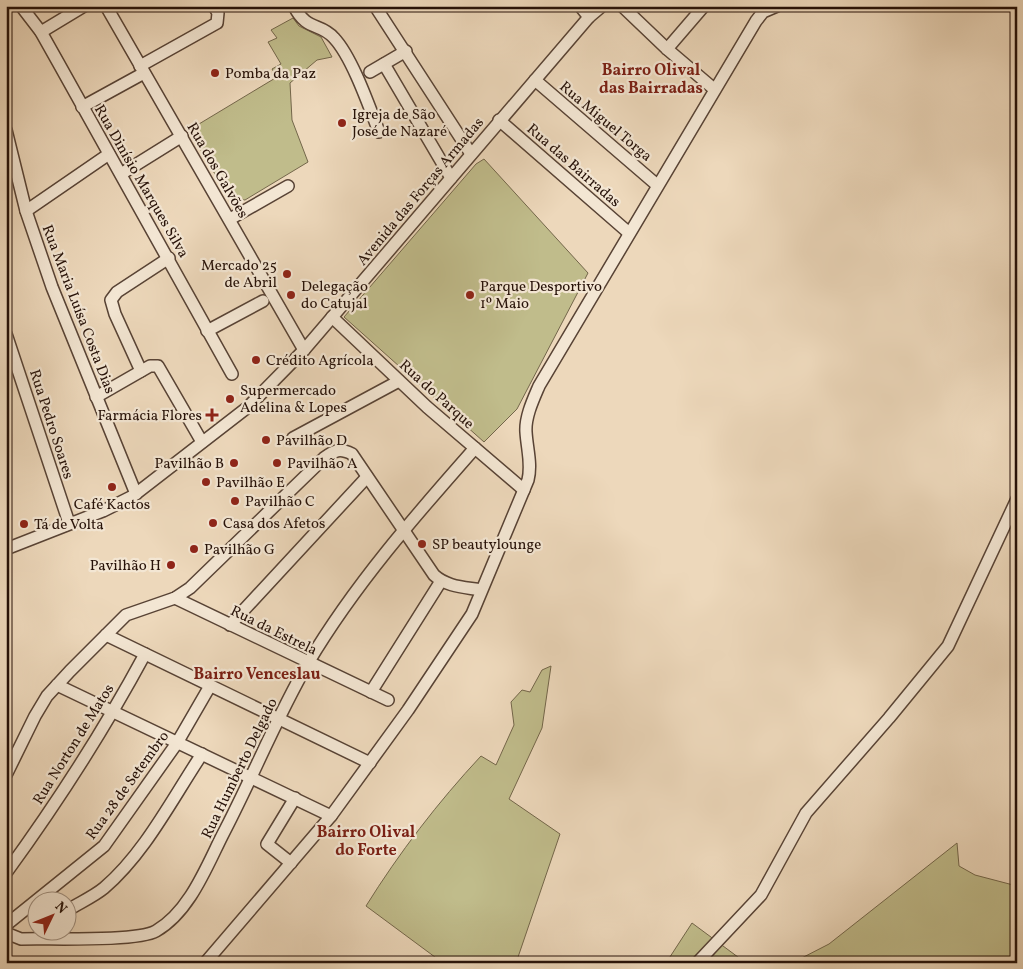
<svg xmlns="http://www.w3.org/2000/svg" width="1023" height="969" viewBox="0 0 1023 969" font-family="Vollkorn,serif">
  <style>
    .green { fill: #c0bc8b; stroke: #73664a }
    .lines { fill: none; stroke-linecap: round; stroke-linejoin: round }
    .minor-casing { stroke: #584335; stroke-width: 14 }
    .minor { stroke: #f3e6d3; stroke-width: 11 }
    .poi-dot { fill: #8f2418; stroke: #f3e6d3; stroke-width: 2 }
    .labels { text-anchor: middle; stroke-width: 4.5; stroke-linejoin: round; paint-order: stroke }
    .poi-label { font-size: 15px; fill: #261108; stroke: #f3e6d3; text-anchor: start }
    .street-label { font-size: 15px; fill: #261108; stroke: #f3e6d3 }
    .neighbourhood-label { font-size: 16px; font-weight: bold; fill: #7a1f14; stroke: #f3e6d3 }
  </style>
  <rect width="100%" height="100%" fill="#edd8bb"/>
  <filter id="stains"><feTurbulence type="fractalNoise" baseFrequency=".004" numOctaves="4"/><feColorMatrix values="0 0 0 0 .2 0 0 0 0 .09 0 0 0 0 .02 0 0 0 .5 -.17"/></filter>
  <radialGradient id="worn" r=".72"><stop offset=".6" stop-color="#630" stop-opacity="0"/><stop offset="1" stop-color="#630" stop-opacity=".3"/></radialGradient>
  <!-- green -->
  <g class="green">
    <path d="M293,18L299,26L321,37L332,57L317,60L290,83L292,120L308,162L245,200L229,198L189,130L277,77L272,69L281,64L268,42L277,38L271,30Z"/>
    <path d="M484,159L588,273L517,409L484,442L344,317L476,164Z"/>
    <path d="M551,666L542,728L509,799L560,834L516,963H443L366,906C399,853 438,802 481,756L496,765L514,725L511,702L522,690L530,692L542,670Z"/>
    <path d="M957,843L959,866L975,875L1017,886L1016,963H792L829,944Z"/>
    <path d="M692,923L746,963H666Z"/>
  </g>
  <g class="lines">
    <defs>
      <g id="minor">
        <path d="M21,6L41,32L59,64L232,374"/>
        <path d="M106,6L304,350"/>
        <path d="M294,6C307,32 320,22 334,38C352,57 369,106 379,132"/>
        <path d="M375,6L471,154"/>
        <path d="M580,6L589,17"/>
        <path d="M622,6L667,49L714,89"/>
        <path d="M41,32L84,6"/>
        <path d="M667,49L704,6"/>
        <path d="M384,64L451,178"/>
        <path d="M140,66L217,23L218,13L214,6"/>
        <path d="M370,72L406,51"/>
        <path d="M535,80L657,185"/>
        <path d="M82,107L144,73"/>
        <path d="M499,120L629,233"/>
        <path d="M6,130L26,211L52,287L136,494"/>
        <path d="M121,174L182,136"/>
        <path d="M26,211L109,154"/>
        <path d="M230,219L288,186"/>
        <path d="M332,317L427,407L524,490"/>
        <path d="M207,331L263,301"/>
        <path d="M6,334L69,523"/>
        <path d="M141,371L115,314L111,300L117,292L169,258"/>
        <path d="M96,397L150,366H158L202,442"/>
        <path d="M293,438L399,381"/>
        <path d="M6,549L103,511L133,496L248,407L304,350L589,17L602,6"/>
        <path d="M175,598L388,700"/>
        <path d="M230,625L367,477"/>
        <path d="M106,635L370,763"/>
        <path d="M57,685L331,816"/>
        <path d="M371,692L441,581"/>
        <path d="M6,775L35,716L47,696L70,671L126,615L175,598L190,588L324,458C335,450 340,448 352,454L434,575C447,587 464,587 481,590"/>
        <path d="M291,863L267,844L295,798"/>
        <path d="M6,873C57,803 104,730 145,654"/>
        <path d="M68,910C79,903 93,897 104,888C145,853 172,799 202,754"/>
        <path d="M6,925L104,846L177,743L210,686"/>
        <path d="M6,933L21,939C47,938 137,942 156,931C189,912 206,868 222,836C252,779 276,718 308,663C355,584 415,516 475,448"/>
        <path d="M205,963L331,816L408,710L472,614L528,480C532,464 527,449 526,432C525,417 533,400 539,386L756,21L763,12L777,6"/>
        <path d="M697,963L761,895L806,813L889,718L948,646L1017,499"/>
      </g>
    </defs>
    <!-- minor casing -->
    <use href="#minor" class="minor-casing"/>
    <!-- minor -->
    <use href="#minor" class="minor"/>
  </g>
  <!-- markers -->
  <g class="poi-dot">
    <circle cx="215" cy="73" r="5"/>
    <circle cx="342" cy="123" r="5"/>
    <circle cx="287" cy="274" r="5"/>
    <circle cx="291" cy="295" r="5"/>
    <circle cx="470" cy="295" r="5"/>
    <circle cx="256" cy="360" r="5"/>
    <circle cx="230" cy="399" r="5"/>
    <path d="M209.5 407.5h5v5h5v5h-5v5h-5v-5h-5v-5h5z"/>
    <circle cx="266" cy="440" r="5"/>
    <circle cx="234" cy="463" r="5"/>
    <circle cx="277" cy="463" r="5"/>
    <circle cx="206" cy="482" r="5"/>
    <circle cx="112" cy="487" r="5"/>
    <circle cx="235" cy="501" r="5"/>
    <circle cx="213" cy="523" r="5"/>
    <circle cx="24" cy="524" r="5"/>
    <circle cx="422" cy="544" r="5"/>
    <circle cx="194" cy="549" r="5"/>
    <circle cx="171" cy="565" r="5"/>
  </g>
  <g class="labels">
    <!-- poi labels -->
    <g class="poi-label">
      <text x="225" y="78">Pomba da Paz</text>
      <text x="352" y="119">Igreja de São<tspan x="352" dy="17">José de Nazaré</tspan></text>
      <text x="277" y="270" text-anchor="end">Mercado 25<tspan x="277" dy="17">de Abril</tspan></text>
      <text x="301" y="291">Delegação<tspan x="301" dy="17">do Catujal</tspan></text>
      <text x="480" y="291">Parque Desportivo<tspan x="480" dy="17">1º Maio</tspan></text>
      <text x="266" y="365">Crédito Agrícola</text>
      <text x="240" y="395">Supermercado<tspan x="240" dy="17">Adelina &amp; Lopes</tspan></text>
      <text x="202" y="420" text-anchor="end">Farmácia Flores</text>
      <text x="276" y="445">Pavilhão D</text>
      <text x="224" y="468" text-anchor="end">Pavilhão B</text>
      <text x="287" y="468">Pavilhão A</text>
      <text x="216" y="487">Pavilhão E</text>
      <text x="245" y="506">Pavilhão C</text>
      <text x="112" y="509" text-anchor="middle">Café Kactos</text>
      <text x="223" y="528">Casa dos Afetos</text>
      <text x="34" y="529">Tá de Volta</text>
      <text x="432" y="549">SP beautylounge</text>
      <text x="204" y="554">Pavilhão G</text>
      <text x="161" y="570" text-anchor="end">Pavilhão H</text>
    </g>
    <!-- street labels -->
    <g class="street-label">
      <text transform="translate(606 121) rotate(40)" y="5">Rua Miguel Torga</text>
      <text transform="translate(574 165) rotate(41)" y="5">Rua das Bairradas</text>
      <text transform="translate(218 170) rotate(60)" y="5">Rua dos Galvões</text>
      <text transform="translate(142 181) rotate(60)" y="5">Rua Dinísio Marques Silva</text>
      <text transform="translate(420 191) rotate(-50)" y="5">Avenida das Forças Armadas</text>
      <text transform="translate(79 309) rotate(69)" y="5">Rua Maria Luísa Costa Dias</text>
      <text transform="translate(437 394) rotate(42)" y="5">Rua do Parque</text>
      <text transform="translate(52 424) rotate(72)" y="5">Rua Pedro Soares</text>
      <text transform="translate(274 630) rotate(26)" y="5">Rua da Estrela</text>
      <text transform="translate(73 744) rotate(-58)" y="5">Rua Norton de Matos</text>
      <text transform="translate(239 768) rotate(-64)" y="5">Rua Humberto Delgado</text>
      <text transform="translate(127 785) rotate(-54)" y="5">Rua 28 de Setembro</text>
    </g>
    <!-- neighbourhood labels -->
    <g class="neighbourhood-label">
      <text x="651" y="75">Bairro Olival<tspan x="651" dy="18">das Bairradas</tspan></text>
      <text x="257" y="679">Bairro Venceslau</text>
      <text x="366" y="837">Bairro Olival<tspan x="366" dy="18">do Forte</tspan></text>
    </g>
  </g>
  <!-- margin -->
  <rect width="1023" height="969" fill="none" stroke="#edd8bb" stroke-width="25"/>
  <rect x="8" y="8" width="1008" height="954" fill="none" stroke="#261108" stroke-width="2.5"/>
  <rect x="12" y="12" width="998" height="944" fill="none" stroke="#261108"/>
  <!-- north arrow -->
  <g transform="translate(52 916) rotate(47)"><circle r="24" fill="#f3e6d3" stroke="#a19182"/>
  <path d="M0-4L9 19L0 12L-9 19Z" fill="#8f2418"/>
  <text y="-8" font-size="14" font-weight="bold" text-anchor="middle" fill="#261108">N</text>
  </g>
  <rect width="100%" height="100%" filter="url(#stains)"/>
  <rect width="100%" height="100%" fill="url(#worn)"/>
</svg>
